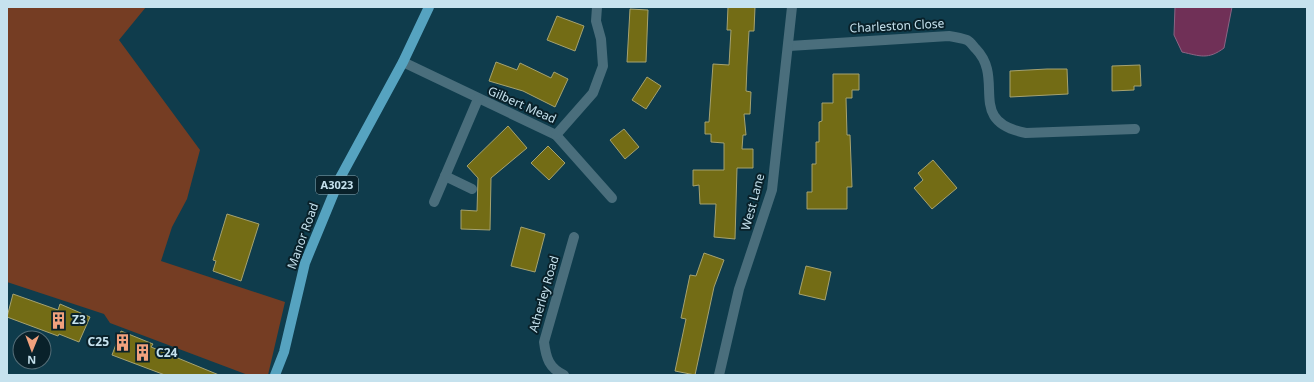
<svg xmlns="http://www.w3.org/2000/svg" width="1314" height="382" viewBox="0 0 1314 382" font-family="'Noto Sans',sans-serif">
  <style>
    .green { fill: #753d23 }
    .water { fill: #703057; stroke: #8a6584 }
    .building { fill: #736c15; stroke: #a5a270 }
    .lines { fill: none; stroke-linecap: round; stroke-linejoin: round }
    .minor { stroke: #4a6e7c; stroke-width: 10 }
    .major { stroke: #56a3c0; stroke-width: 10 }
    .labels { text-anchor: middle; stroke-width: 4; stroke-linejoin: round; paint-order: stroke }
    .shield { fill: #09212a; stroke: #8da8b3; stroke-width: 1 }
    .shield-label { font-size: 11px; font-weight: bold; fill: #c6e2ee }
    .street-label { font-size: 12px; fill: #c6e2ee; stroke: #09212a }
    .poi-label { font-size: 12px; font-weight: bold; fill: #c6e2ee; stroke: #09212a; text-anchor: start }
  </style>
  <rect width="100%" height="100%" fill="#0f3c4c"/>
  <!-- green -->
  <path class="green" d="M7,7H146L119,40L200,150L187,199L172,227L161,261L285,302L268,375H248L110,323L104,314L7,282Z"/>
  <!-- water -->
  <path class="water" d="M1175,7H1232L1224,48C1208,60 1200,56 1182,52L1174,35Z"/>
  <!-- building -->
  <g class="building">
    <path d="M728,7H755L754,31H749L747,66L746,91L751,92L750,114H744L746,135H743L742,149H753V168H737L735,239L714,237L716,204H700L699,185L693,186V170H724V143L711,142V134H705V122H709L713,64L729,65L731,30H727Z"/>
    <path d="M630,9L648,10L646,62H627Z"/>
    <path d="M557,16L584,26L575,51L547,40Z"/>
    <path d="M496,62L517,70L520,63L551,78L554,72L568,79L555,107L523,91L489,81Z"/>
    <path d="M1140,65L1141,86H1134V90L1112,91V66Z"/>
    <path d="M1047,69H1067L1068,94L1010,97V71Z"/>
    <path d="M833,74H859V90H852V98H846L847,135H850L852,187H847V209H807V192H812V164H816V142H819V122L822,121V103H833Z"/>
    <path d="M647,77L661,86L646,109L632,100Z"/>
    <path d="M508,126L527,148L491,178L490,230L461,229V210L477,211L478,178L467,166Z"/>
    <path d="M624,129L639,147L625,159L610,140Z"/>
    <path d="M548,146L565,163L549,180L531,163Z"/>
    <path d="M933,160L957,188L932,209L914,188L923,180L918,173Z"/>
    <path d="M227,214L259,224L241,281L213,271L216,261L213,260Z"/>
    <path d="M521,227L545,234L535,272L511,266Z"/>
    <path d="M704,253L724,260L714,287L695,375L675,371L686,319L681,318L690,275L696,276Z"/>
    <path d="M806,266L831,272L825,300L799,294Z"/>
    <path d="M13,294L58,310L60,304L90,317L79,342L59,334L58,336L7,317Z"/>
    <path d="M121,331L153,344L151,347L219,375H165L112,355Z"/>
  </g>
  <g class="lines">
    <!-- minor -->
    <g class="minor">
      <path d="M789,46L949,36C955,37 961,38 967,40C971,42 973,46 976,49C1006,80 965,121 1026,133L1135,129"/>
      <path d="M403,62L556,135L612,198"/>
      <path d="M556,135L593,93L603,66L601,39L596,21L597,7"/>
      <path d="M445,176L472,189"/>
      <path d="M434,202L478,99"/>
      <path d="M564,375C549,368 546,358 544,342L574,237"/>
      <path d="M719,375L739,289L772,190L792,7"/>
    </g>
    <!-- major -->
    <path class="major" d="M275,375L284,352L305,263L340,178L403,62L429,7"/>
  </g>
  <!-- icons -->
  <defs>
    <symbol id="building-bare" viewBox="-9 -9 18 18"><path d="M-4-6H4V6H1V3H-1V6H-4ZM-2.5-4.3h1.7v1.8h-1.7ZM.8-4.3h1.7v1.8H.8ZM-2.5-1h1.7V.8h-1.7ZM.8-1h1.7V.8H.8Z" fill="#f1a17d" stroke="#09212a" stroke-width="2.5" paint-order="stroke"/></symbol>
  </defs>
  <g fill-rule="evenodd">
    <use href="#building-bare" x="46" y="308" width="25" height="25"/>
    <use href="#building-bare" x="110" y="330" width="25" height="25"/>
    <use href="#building-bare" x="130" y="340" width="25" height="25"/>
  </g>
  <g class="labels">
    <!-- shield labels -->
    <rect class="shield" x="316" y="176" width="42" height="18" rx="3"/>
    <g class="shield-label">
      <text x="337" y="189">A3023</text>
    </g>
    <!-- street labels -->
    <g class="street-label">
      <text transform="translate(897 26) rotate(-3)" y="4">Charleston Close</text>
      <text transform="translate(522 105) rotate(24)" y="4">Gilbert Mead</text>
      <text transform="translate(753 202) rotate(-75)" y="4">West Lane</text>
      <text transform="translate(303 236) rotate(-70)" y="4">Manor Road</text>
      <text transform="translate(544 294) rotate(-74)" y="4">Atherley Road</text>
    </g>
    <!-- poi labels -->
    <g class="poi-label">
      <text x="72" y="324">Z3</text>
      <text x="109" y="346" text-anchor="end">C25</text>
      <text x="156" y="357">C24</text>
    </g>
  </g>
  <!-- border -->
  <rect width="1314" height="382" fill="none" stroke="#c6e2ee" stroke-width="16"/>
  <!-- north arrow -->
  <g transform="translate(32 350) rotate(181)"><circle r="19" fill="#09212a" stroke="#556e78"/>
  <path d="M0-3L7 15L0 10L-7 15Z" fill="#f1a17d"/>
  <text y="-6" font-size="11" font-weight="bold" text-anchor="middle" fill="#c6e2ee">N</text>
  </g>
</svg>
